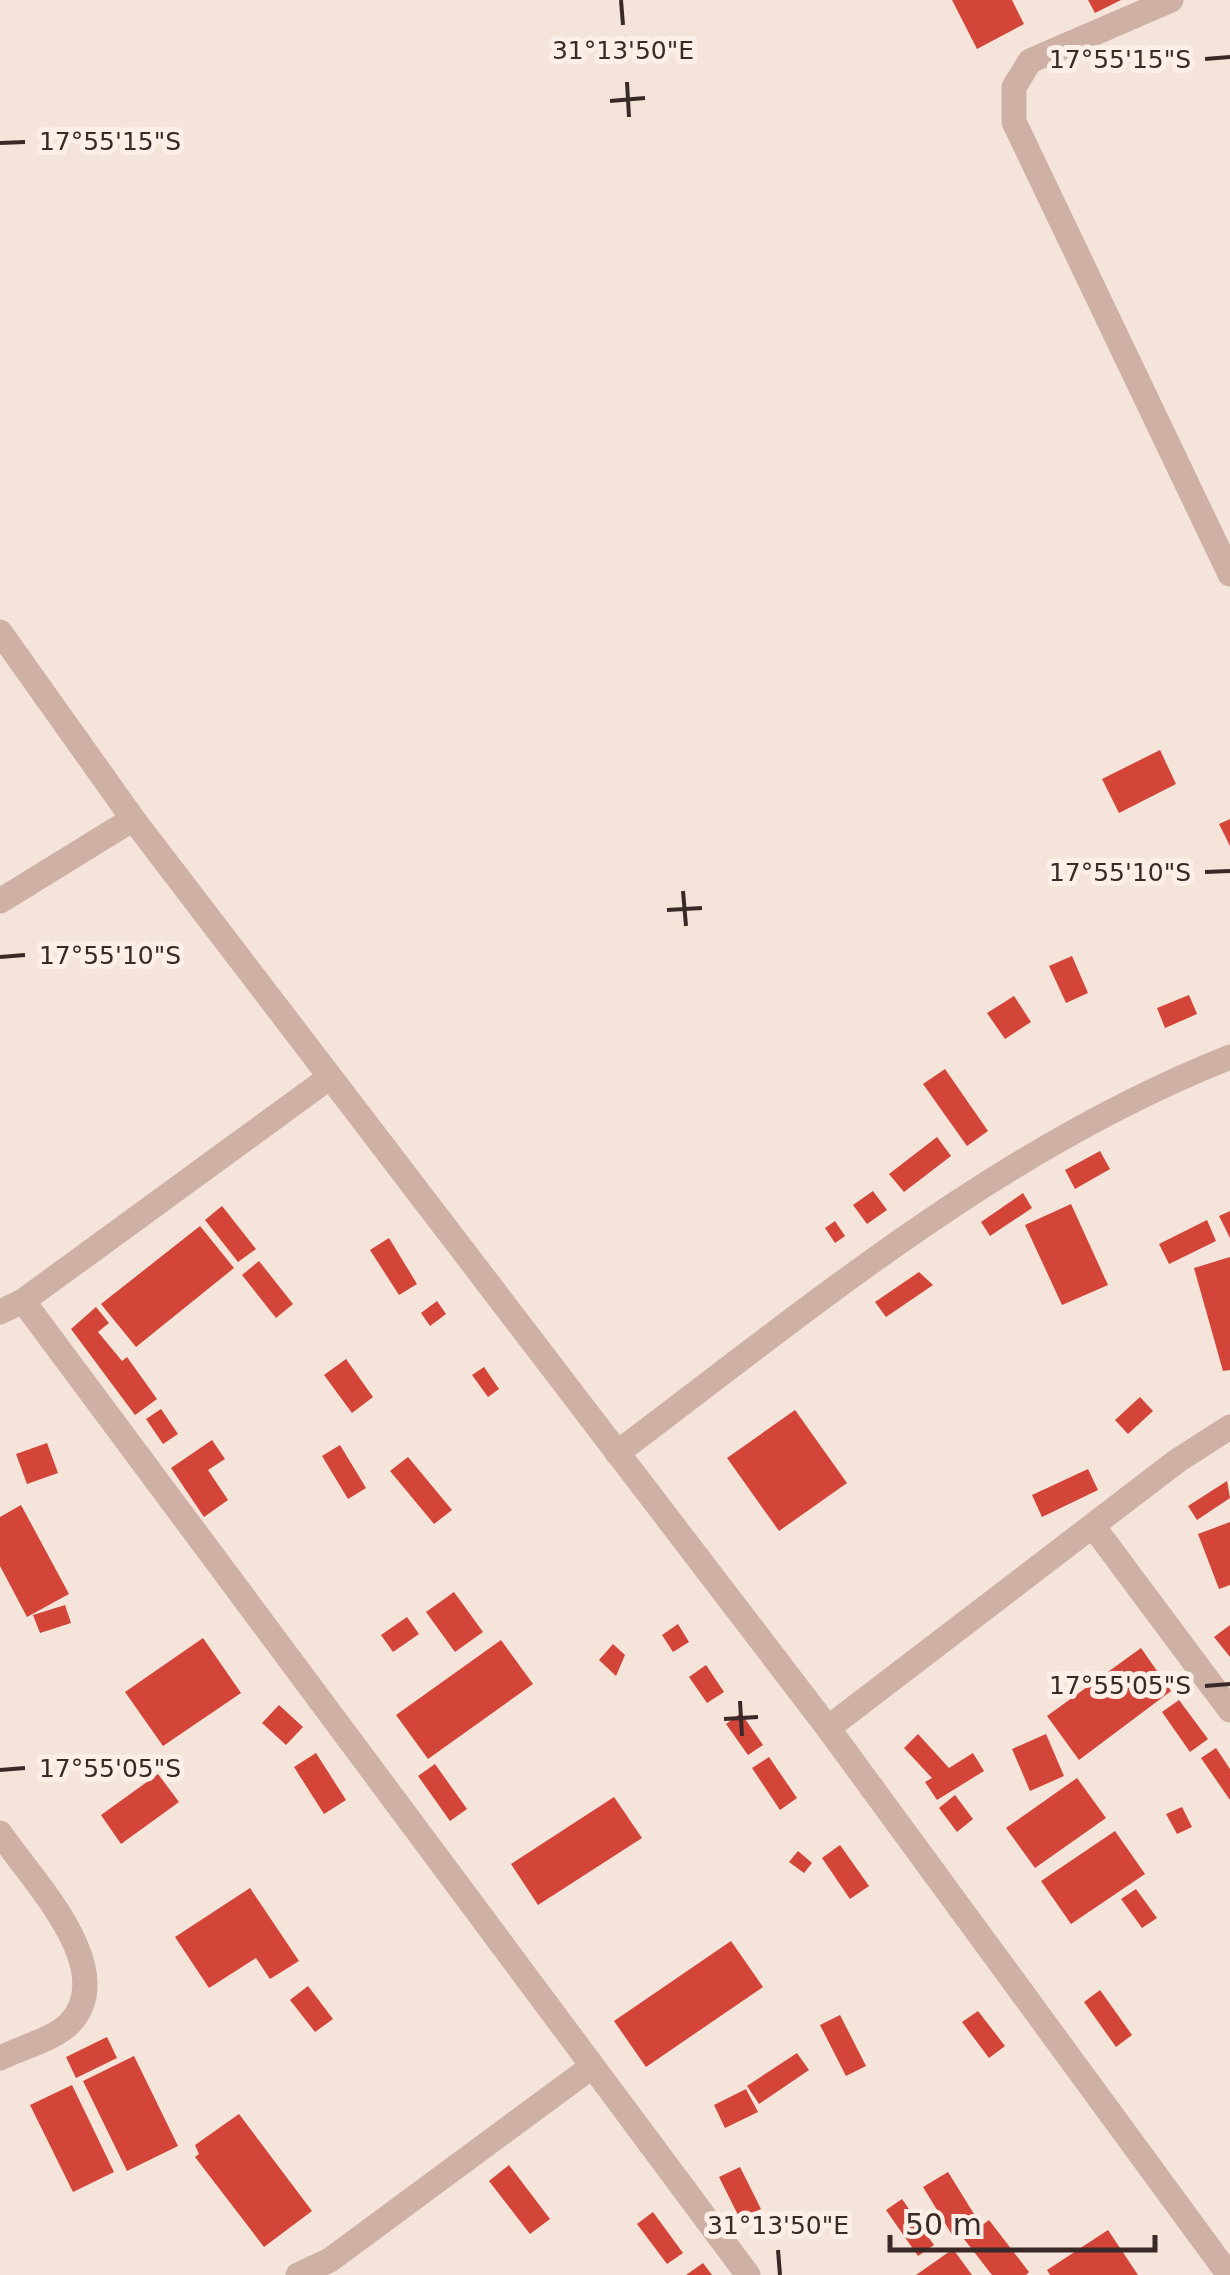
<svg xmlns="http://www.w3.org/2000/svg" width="1230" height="2275" viewBox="0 0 1230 2275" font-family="'DejaVu Sans',sans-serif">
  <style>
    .building { fill: #d34539 }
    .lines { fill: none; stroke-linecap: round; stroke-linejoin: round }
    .minor { stroke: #ceb1a4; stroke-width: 25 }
    .ticks { fill: none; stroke: #392927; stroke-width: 4 }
    .ticks-label { font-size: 25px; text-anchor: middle; fill: #392927; stroke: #fbefe7; stroke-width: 10; stroke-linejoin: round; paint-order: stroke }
  </style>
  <rect width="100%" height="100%" fill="#f4e4da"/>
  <!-- building -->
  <g class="building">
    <path d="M952,0H1012L1024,24L977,49Z"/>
    <path d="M1088,0H1121L1095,13Z"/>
    <path d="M1160,750L1176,784L1119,813L1102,779Z"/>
    <path d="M1230,819V846L1219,824Z"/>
    <path d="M1072,956L1088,993L1066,1003L1049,966Z"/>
    <path d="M1189,995L1197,1014L1165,1028L1157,1008Z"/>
    <path d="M1014,996L1031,1022L1005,1039L987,1013Z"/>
    <path d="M945,1069L988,1131L967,1146L923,1084Z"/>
    <path d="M937,1137L951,1156L904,1192L889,1174Z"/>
    <path d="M1100,1151L1110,1169L1075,1189L1065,1170Z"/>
    <path d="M873,1191L887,1210L867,1224L853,1205Z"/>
    <path d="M1023,1193L1032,1208L990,1236L981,1222Z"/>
    <path d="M1071,1204L1108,1285L1062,1305L1025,1225Z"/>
    <path d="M222,1206L256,1249L238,1262L205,1220Z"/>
    <path d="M1230,1211V1238L1219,1216Z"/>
    <path d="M1207,1220L1216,1241L1169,1264L1159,1244Z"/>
    <path d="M835,1221L845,1236L835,1243L825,1228Z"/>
    <path d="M200,1226L234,1268L136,1347L101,1304Z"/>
    <path d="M389,1238L417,1284L399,1295L370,1250Z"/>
    <path d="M1230,1257V1370L1223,1371L1194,1268Z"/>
    <path d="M259,1261L293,1304L276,1318L242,1275Z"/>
    <path d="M919,1272L933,1285L886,1317L875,1302Z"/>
    <path d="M437,1301L446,1314L430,1326L421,1313Z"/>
    <path d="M96,1307L109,1323L98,1332L122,1361L127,1357L157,1399L135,1415L71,1329Z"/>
    <path d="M346,1359L373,1397L352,1413L324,1375Z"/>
    <path d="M484,1367L499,1389L488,1397L472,1375Z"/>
    <path d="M1140,1397L1153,1411L1128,1434L1115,1420Z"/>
    <path d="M161,1409L178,1434L163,1444L146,1419Z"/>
    <path d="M795,1410L847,1483L779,1531L727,1458Z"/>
    <path d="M212,1440L225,1459L208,1470L228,1500L204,1517L171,1468Z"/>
    <path d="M47,1443L58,1473L27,1484L16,1454Z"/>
    <path d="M340,1445L366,1488L348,1499L322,1456Z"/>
    <path d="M408,1457L452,1510L434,1524L390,1471Z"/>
    <path d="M1088,1469L1098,1490L1042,1517L1032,1495Z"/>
    <path d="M1227,1481L1230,1498L1197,1520L1188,1506Z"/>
    <path d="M21,1505L69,1594L27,1617L0,1566V1517Z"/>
    <path d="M1230,1522V1585L1219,1589L1198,1534Z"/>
    <path d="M454,1592L483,1632L455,1652L426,1612Z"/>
    <path d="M65,1605L71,1623L40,1633L33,1615Z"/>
    <path d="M407,1617L419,1634L393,1652L381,1635Z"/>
    <path d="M678,1624L689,1642L673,1652L662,1635Z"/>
    <path d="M1230,1625V1657L1214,1637Z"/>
    <path d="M203,1638L241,1693L163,1746L125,1692Z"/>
    <path d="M501,1640L533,1684L428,1759L396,1715Z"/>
    <path d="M613,1644L625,1655L616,1676L599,1660Z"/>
    <path d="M1141,1648L1171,1691L1079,1760L1047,1716Z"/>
    <path d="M706,1665L724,1692L707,1703L689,1677Z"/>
    <path d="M1179,1700L1208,1739L1190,1752L1162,1712Z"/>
    <path d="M279,1705L303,1727L286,1745L262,1723Z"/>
    <path d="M741,1713L763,1745L748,1755L726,1724Z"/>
    <path d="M918,1734L949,1768L973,1753L984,1771L937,1800L925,1782L932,1778L904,1748Z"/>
    <path d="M1046,1734L1064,1776L1030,1791L1012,1749Z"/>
    <path d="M1216,1748L1230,1769V1800L1201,1758Z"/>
    <path d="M316,1753L346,1800L324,1814L294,1767Z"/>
    <path d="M769,1757L797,1798L780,1810L752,1768Z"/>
    <path d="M435,1764L467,1809L450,1821L418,1776Z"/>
    <path d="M158,1774L179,1802L121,1844L101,1815Z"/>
    <path d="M1077,1778L1106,1818L1035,1868L1006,1828Z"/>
    <path d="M955,1795L973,1819L957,1832L939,1808Z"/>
    <path d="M614,1797L642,1838L538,1905L511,1864Z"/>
    <path d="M1182,1807L1192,1827L1177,1834L1166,1814Z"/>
    <path d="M1115,1831L1145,1874L1071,1924L1041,1881Z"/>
    <path d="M840,1845L869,1886L850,1899L822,1858Z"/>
    <path d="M798,1851L812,1863L804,1873L789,1862Z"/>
    <path d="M250,1888L299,1961L270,1979L256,1958L209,1988L175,1937Z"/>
    <path d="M1136,1889L1157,1918L1142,1928L1121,1899Z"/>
    <path d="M731,1941L763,1987L646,2067L614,2021Z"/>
    <path d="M308,1986L333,2019L315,2032L290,2000Z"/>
    <path d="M1100,1990L1132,2035L1116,2047L1084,2002Z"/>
    <path d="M978,2011L1005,2046L989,2058L962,2022Z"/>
    <path d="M840,2015L866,2066L846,2076L820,2025Z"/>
    <path d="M107,2037L117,2058L76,2078L66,2057Z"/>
    <path d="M797,2053L809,2070L759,2104L747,2086Z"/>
    <path d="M134,2056L178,2146L127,2171L83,2081Z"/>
    <path d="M72,2085L114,2172L73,2192L30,2105Z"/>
    <path d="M746,2089L758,2112L725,2128L714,2105Z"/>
    <path d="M239,2114L312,2211L264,2247L195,2157L199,2154L195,2145Z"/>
    <path d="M509,2165L550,2219L530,2234L489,2181Z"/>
    <path d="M740,2167L761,2209L740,2219L719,2177Z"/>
    <path d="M948,2172L979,2222L954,2238L923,2187Z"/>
    <path d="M902,2199L934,2245L918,2256L886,2210Z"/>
    <path d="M653,2212L683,2253L667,2264L637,2224Z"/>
    <path d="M989,2220L1029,2272L1026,2275H992L964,2239Z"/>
    <path d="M1108,2230L1138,2275H1050L1047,2270Z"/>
    <path d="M953,2249L972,2275H916Z"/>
    <path d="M703,2263L712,2275H686Z"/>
  </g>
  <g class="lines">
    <!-- minor -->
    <g class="minor">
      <path d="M1171,0L1030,61L1014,87V122L1230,574"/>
      <path d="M0,632L133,819L828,1728L1229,2275"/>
      <path d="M0,901L133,819"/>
      <path d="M23,1301L748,2275"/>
      <path d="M0,1312L23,1301L330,1077"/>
      <path d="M617,1453C813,1306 1000,1148 1230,1057"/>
      <path d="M1093,1526L1230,1710"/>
      <path d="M828,1728L1177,1461L1230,1427"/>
      <path d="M0,1833C32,1880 120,1969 70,2023C55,2039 20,2048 0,2058"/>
      <path d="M298,2275L330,2260L590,2068"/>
    </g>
  </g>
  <!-- ticks -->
  <path class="ticks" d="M621,0L623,25M1205,59L1230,57M627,82L629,117M610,101L645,98M0,143L25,142M1205,872L1230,871M683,891L686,926M667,910L702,908M0,957L25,955M1205,1686L1230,1684M740,1701L742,1736M724,1719L758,1717M0,1770L25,1768M778,2250L780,2275"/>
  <g class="ticks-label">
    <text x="623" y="59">31°13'50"E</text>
    <text x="1120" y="68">17°55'15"S</text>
    <text x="110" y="150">17°55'15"S</text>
    <text x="1120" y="881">17°55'10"S</text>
    <text x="110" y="964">17°55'10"S</text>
    <text x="1120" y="1694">17°55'05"S</text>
    <text x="110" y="1777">17°55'05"S</text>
    <text x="778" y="2234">31°13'50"E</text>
  </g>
  <!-- scale -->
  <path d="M890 2235v15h265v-15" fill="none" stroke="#392927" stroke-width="5"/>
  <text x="905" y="2235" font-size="30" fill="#392927" stroke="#fbefe7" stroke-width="8" paint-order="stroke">50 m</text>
</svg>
